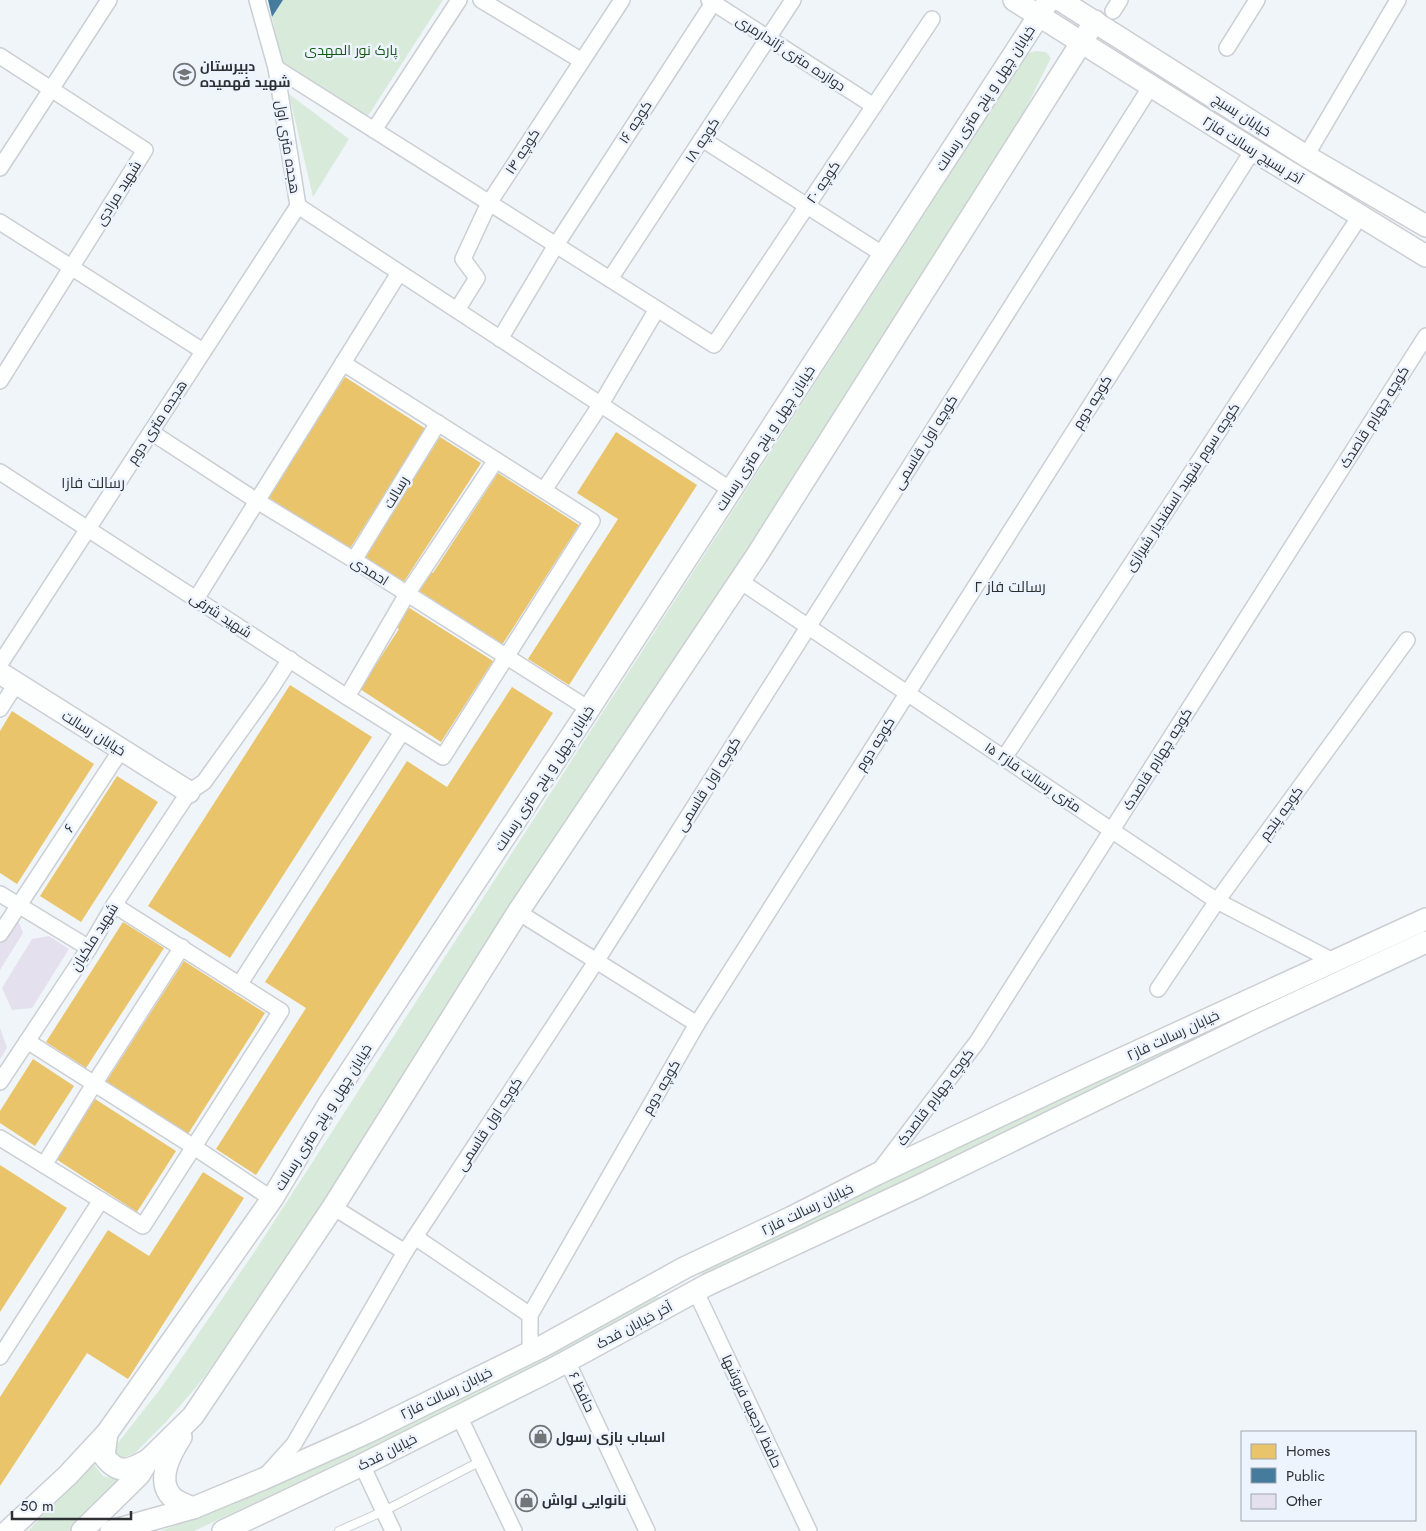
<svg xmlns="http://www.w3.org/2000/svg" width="1426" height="1531" viewBox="0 0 1426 1531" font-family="Jost,Cairo,sans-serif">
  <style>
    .green { fill: #d8ebdb }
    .homes { fill: #e9c46a }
    .public { fill: #457b9d }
    .building { fill: #e5e0ed }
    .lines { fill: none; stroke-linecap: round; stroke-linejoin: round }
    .lane-casing { stroke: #cbcfd3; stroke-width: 10 }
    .street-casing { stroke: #cbcfd3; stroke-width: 18 }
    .secondary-casing { stroke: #cbcfd3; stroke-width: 24 }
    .lane { stroke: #fdfefe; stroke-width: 8 }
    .street { stroke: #fdfefe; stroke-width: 15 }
    .secondary { stroke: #fdfefe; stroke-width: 21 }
    .labels { text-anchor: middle; stroke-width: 5; stroke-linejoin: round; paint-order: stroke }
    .park-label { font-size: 14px; fill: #175919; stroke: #edf4fd }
    .street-label { font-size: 14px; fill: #2e3134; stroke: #edf4fd }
    .poi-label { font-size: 14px; font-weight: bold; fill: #2e3134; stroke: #edf4fd; text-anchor: start }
    .neighbourhood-label { font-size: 15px; fill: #2e3134; stroke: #edf4fd }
  </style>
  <rect width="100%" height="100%" fill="#f0f5fa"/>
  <!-- green -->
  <g class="green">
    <path d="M283,0H443L366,119L282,66L272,17Z"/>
    <path d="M1036,51L1046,52L1051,58L1022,116L659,688L442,1017L253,1310L198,1385L165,1423L135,1453L120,1459L114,1455L113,1449L161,1388L257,1248L1021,64L1029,53Z"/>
    <path d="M289,94L349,139L313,197Z"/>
    <path d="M1426,924V936L704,1280L700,1269Z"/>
    <path d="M655,1296L659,1297L661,1301L520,1377L237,1511L194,1531H160L232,1505Z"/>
    <path d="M93,1463L103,1476L121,1481L71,1531H28Z"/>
  </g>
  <!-- homes -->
  <g class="homes">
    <path d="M345,377L426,429L349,550L268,497Z"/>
    <path d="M616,432L697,485L569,685L528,659L618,519L577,493Z"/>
    <path d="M440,437L481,463L403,583L363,557Z"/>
    <path d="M498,473L579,525L502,645L417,591L430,571L433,573Z"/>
    <path d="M408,607L493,661L441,742L360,689L399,629L395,627Z"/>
    <path d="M290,685L372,737L230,958L148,906Z"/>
    <path d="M512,687L553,713L256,1175L216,1149L306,1008L265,982L407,761L447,787Z"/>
    <path d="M12,711L94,764L17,884L0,873V731Z"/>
    <path d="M117,776L158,802L81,922L40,896Z"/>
    <path d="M123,922L164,948L86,1068L46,1042Z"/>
    <path d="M184,961L265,1013L188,1134L106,1082Z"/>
    <path d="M33,1059L74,1086L35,1146L0,1123V1111Z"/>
    <path d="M95,1099L176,1151L137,1212L56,1159Z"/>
    <path d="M0,1165L67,1208L0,1312Z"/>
    <path d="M203,1172L244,1198L128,1379L87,1353L0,1486V1397L108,1230L149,1256Z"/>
  </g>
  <!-- public -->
  <path class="public" d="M268,0H283L272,17Z"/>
  <!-- building -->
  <g class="building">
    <path d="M16,915L23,933L0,970V941Z"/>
    <path d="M49,936L69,949L32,1008L12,1010L2,988L32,939Z"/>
    <path d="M0,1028L7,1048L0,1059Z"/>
  </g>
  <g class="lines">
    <defs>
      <path id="lane" d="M339,1531L384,1511L481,1461"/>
      <g id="street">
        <path d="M257,0L276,68L298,206"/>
        <path d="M481,0L582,61"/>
        <path d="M709,0L874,106"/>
        <path d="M1113,11L1120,0"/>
        <path d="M1227,48L1257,0"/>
        <path d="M0,56L145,150L0,381"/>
        <path d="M276,68L714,345L932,19"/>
        <path d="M374,130L459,0"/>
        <path d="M702,139L884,255"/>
        <path d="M1306,156L1398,0"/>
        <path d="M0,168L109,0"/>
        <path d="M298,206L731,490"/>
        <path d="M0,222L203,351"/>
        <path d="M610,279L793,0"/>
        <path d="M457,310L477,278L463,259L489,203L622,0"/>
        <path d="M500,339L556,245L715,0"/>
        <path d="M151,432L257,501L354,560L589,709"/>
        <path d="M0,472L347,697L443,757L592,521L343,363"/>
        <path d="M544,490L601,404L657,309"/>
        <path d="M354,560L438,423"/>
        <path d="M740,581L1217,901L1333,961"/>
        <path d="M196,599L399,273"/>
        <path d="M0,664L298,206"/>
        <path d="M347,697L407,594L496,460"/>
        <path d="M0,709L16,684"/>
        <path d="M1004,758L1360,216"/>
        <path d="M0,894L89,948"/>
        <path d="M518,912L697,1024"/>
        <path d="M0,934L121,750"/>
        <path d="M239,985L402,732"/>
        <path d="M1158,989L1217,901L1407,640"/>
        <path d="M27,1041L194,1147L272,1199"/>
        <path d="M0,1082L89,948L114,905L189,792L204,782L272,687L290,659"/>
        <path d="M0,1138L143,1226L281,1011L114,905"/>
        <path d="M44,1165L94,1084L182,947"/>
        <path d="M879,1171L977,1042L1426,336"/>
        <path d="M333,1207L405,1252"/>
        <path d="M415,1237L530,1315"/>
        <path d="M696,1292L809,1531"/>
        <path d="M530,1352V1315L697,1024L1253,150"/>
        <path d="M0,1357L101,1200"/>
        <path d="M567,1361L647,1531"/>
        <path d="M459,1416L514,1531"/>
        <path d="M362,1465L393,1531"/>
        <path d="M267,1474L294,1444L405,1252L597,960L1151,86"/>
      </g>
      <g id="secondary">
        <path d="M1014,0L1253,150L1426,256"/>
        <path d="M1060,0L1306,156L1426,226"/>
        <path d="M0,673L189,792"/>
        <path d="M107,1433L104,1456C119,1476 129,1470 148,1460"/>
        <path d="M181,1437C171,1453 156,1479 171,1496C176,1502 186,1505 193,1508"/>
        <path d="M8,1531L68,1475L107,1433L272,1199L330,1102L589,709L1049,0"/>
        <path d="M82,1531L139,1475L148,1460L193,1416L333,1207L518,912L757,555L1095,21"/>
        <path d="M111,1531L193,1508L263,1479L366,1433L543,1346L684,1268L792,1217L877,1174L1086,1075L1426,919"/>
        <path d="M223,1531L362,1465L549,1371L707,1285L915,1188L1257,1021L1426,942"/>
      </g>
    </defs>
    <!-- lane casing -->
    <use href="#lane" class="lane-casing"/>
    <!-- street casing -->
    <use href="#street" class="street-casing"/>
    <!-- secondary casing -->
    <use href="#secondary" class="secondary-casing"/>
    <!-- lane -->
    <use href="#lane" class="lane"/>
    <!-- street -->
    <use href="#street" class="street"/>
    <!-- secondary -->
    <use href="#secondary" class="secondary"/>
  </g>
  <!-- icons -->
  <defs>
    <symbol id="school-ring" viewBox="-11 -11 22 22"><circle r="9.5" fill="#edf4fd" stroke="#727679" stroke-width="1.5"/><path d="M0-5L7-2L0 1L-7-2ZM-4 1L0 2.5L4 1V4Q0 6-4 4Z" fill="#727679"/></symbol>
    <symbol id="shop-ring" viewBox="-11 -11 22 22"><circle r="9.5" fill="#edf4fd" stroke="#727679" stroke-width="1.5"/><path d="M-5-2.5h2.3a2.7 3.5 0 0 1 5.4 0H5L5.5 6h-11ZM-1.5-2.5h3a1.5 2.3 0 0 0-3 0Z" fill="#727679"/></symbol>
  </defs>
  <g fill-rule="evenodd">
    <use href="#school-ring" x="172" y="62" width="25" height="25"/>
    <use href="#shop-ring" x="528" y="1424" width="25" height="25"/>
    <use href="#shop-ring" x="514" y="1488" width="25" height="25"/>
  </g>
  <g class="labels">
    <!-- park labels -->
    <g class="park-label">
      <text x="351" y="55">پارک نور المهدی</text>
    </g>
    <!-- street labels -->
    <g class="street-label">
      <text transform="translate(791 53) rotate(33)" y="5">دوازده متری ژاندارمری</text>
      <text transform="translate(985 98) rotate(-57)" y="5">خیابان چهل و پنج متری رسالت</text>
      <text transform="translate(1242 115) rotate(33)" y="5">خیابان بسیج</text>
      <text transform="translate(635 122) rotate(-57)" y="5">۱۶ کوچه</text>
      <text transform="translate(702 140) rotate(-57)" y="5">۱۸ کوچه</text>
      <text transform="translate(288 147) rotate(81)" y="5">هجده متری اول</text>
      <text transform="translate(1253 150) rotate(32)" y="5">آخر بسیج رسالت فاز۲</text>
      <text transform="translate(521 153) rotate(-57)" y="5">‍‍ ۱۴ کوچه</text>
      <text transform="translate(823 182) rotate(-56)" y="5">۲۰ کوچه</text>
      <text transform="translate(118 193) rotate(-58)" y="5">شهید مرادی</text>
      <text transform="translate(1092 402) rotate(-58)" y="5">کوچه دوم</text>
      <text transform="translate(1374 417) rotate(-58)" y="5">کوچه چهارم قاصدک</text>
      <text transform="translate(157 422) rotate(-57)" y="5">هجده متری دوم</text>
      <text transform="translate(765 438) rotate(-57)" y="5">خیابان چهل و پنج متری رسالت</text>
      <text transform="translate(925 442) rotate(-58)" y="5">کوچه اول قاسمی</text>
      <text transform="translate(1182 487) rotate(-57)" y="5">کوچه سوم شهید اسفندیار شیرازی</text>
      <text transform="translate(396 492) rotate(-59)" y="5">رسالت</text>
      <text transform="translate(370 571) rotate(32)" y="5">احمدی</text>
      <text transform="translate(221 615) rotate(33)" y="5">شهید شرفی</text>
      <text transform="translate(94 733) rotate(32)" y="5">خیابان رسالت</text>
      <text transform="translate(875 744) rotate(-58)" y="5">کوچه دوم</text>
      <text transform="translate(1157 759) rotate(-58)" y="5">کوچه چهارم قاصدک</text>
      <text transform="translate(1033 777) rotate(34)" y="5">۱۵ متری رسالت فاز۲</text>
      <text transform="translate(544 778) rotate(-57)" y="5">خیابان چهل و پنج متری رسالت</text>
      <text transform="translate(708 784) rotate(-58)" y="5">کوچه اول قاسمی</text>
      <text transform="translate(1281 813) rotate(-54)" y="5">کوچه پنجم</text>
      <text transform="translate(69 828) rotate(-56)" y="5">۶</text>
      <text transform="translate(94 937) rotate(-58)" y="5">شهید ملکیان</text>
      <text transform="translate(1173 1035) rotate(-25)" y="5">خیابان رسالت فاز۲</text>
      <text transform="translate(661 1087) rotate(-60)" y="5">کوچه دوم</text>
      <text transform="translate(935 1097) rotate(-53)" y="5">کوچه چهارم قاصدک</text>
      <text transform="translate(323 1117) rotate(-58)" y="5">خیابان چهل و پنج متری رسالت</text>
      <text transform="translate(489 1124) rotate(-57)" y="5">کوچه اول قاسمی</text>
      <text transform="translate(807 1209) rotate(-26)" y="5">خیابان رسالت فاز۲</text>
      <text transform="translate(634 1325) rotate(-28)" y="5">آخر خیابان فدک</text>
      <text transform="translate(582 1392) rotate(65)" y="5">حافظ ۶</text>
      <text transform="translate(446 1393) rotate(-26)" y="5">خیابان رسالت فاز۲</text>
      <text transform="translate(752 1411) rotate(65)" y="5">حافظ ۷جعبه فروشها</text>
      <text transform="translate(387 1452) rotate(-27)" y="5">خیابان فدک</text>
    </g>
    <!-- poi labels -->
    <g class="poi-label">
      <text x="200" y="71">دبیرستان<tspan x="200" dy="16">شهید فهمیده</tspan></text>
      <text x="556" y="1442">اسباب بازی رسول</text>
      <text x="542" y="1505">نانوایی لواش</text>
    </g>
    <!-- neighbourhood labels -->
    <g class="neighbourhood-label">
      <text x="93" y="488">رسالت فاز۱</text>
      <text x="1010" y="592">رسالت فاز ۲</text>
    </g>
  </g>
  <!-- legend -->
  <rect x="1241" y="1431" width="175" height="90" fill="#edf4fd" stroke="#a1a6ad"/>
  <rect x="1251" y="1444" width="25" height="15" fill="#e9c46a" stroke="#a1a6ad"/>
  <text x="1286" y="1456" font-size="15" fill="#2e3134">Homes</text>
  <rect x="1251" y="1468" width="25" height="15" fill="#457b9d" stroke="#a1a6ad"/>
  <text x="1286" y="1481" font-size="15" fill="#2e3134">Public</text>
  <rect x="1251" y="1494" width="25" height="15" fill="#e5e0ed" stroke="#a1a6ad"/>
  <text x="1286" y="1506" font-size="15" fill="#2e3134">Other</text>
  <!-- scale -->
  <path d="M12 1511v8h119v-8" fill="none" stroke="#2e3134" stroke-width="2.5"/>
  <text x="20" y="1511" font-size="15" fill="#2e3134" stroke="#edf4fd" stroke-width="4" paint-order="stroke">50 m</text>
</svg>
